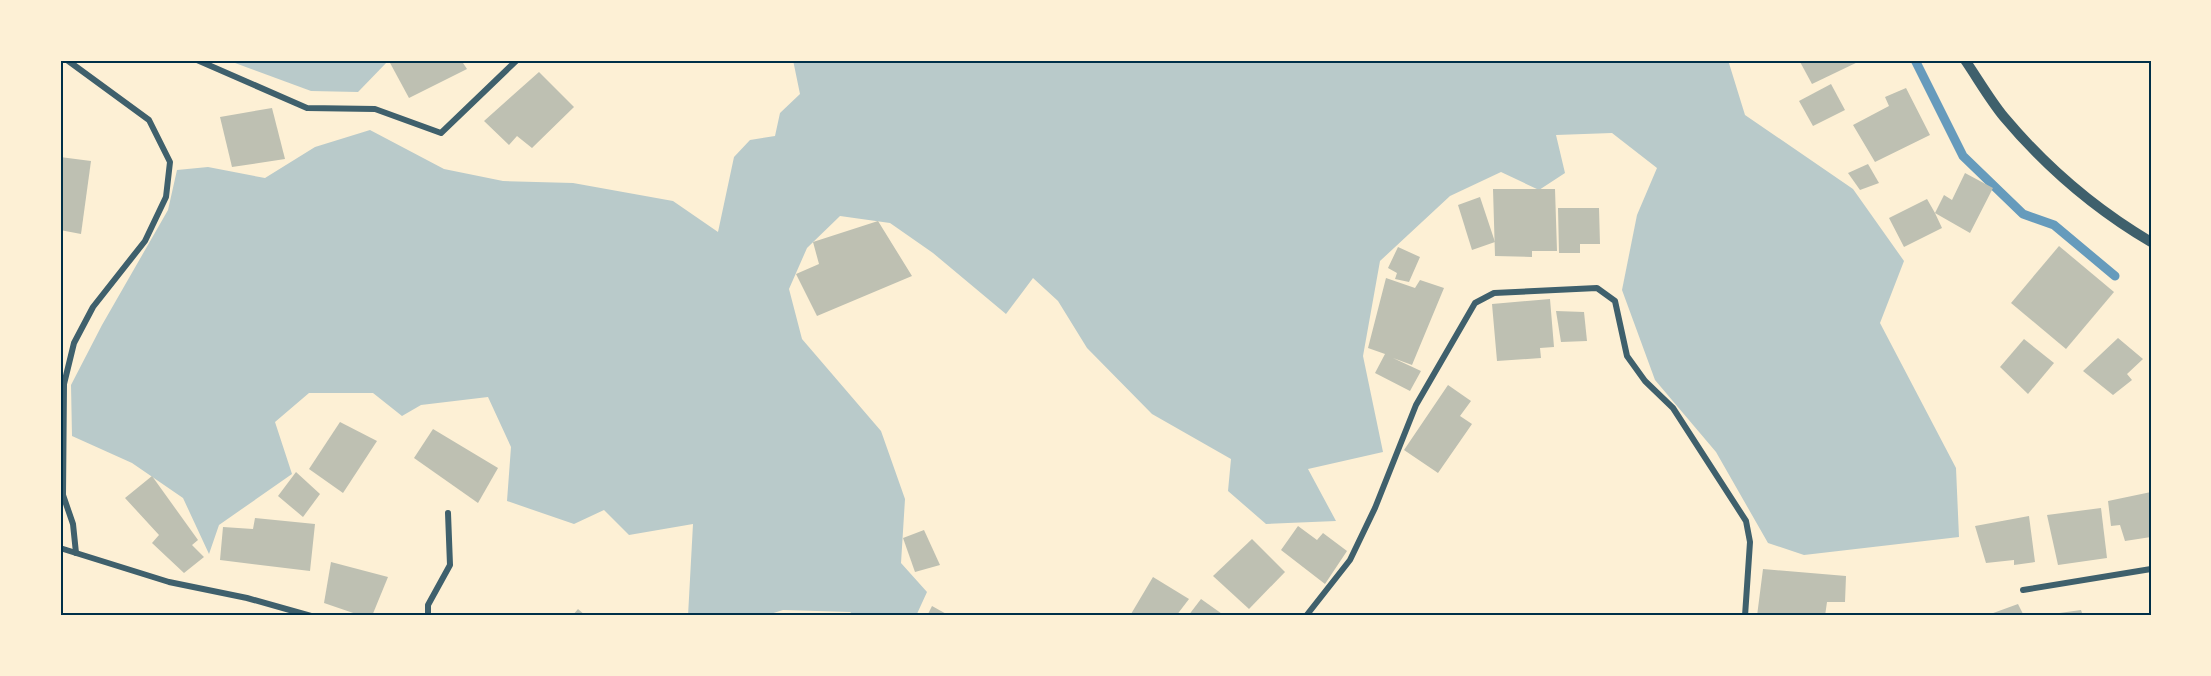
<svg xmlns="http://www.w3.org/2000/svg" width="2211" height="676" viewBox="0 0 2211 676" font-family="Ubuntu,sans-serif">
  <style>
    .green { fill: #b9caca }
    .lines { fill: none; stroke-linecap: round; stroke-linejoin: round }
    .stream { stroke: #669bbc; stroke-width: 9 }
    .building { fill: #bec0b2 }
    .minor { stroke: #3f606c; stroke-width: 6 }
    .tertiary { stroke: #3f606c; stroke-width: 10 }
    .neatline { fill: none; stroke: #003049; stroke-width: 2 }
  </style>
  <rect width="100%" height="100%" fill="#fdf0d5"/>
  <!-- green -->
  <g class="green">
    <path d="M227,60H389L358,92L311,91Z"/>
    <path d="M793,60H1728L1745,115L1853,189L1904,261L1880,323L1956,468L1959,537L1804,555L1768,543L1716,452L1655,380L1622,290L1637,215L1657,168L1612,133L1556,135L1565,173L1539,190L1501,172L1450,196L1380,261L1363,356L1383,452L1308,469L1336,521L1266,524L1228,491L1231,459L1152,414L1087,348L1058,301L1033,278L1006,314L933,253L890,223L840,216L807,248L789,289L802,339L881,431L905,499L901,563L927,592L916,616H849L851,612L783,610L764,616H688L693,524L629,535L604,510L574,524L507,501L511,447L488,397L421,405L402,416L373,393H309L275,422L292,474L219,525L209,554L183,498L132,463L72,436L71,385L102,325L168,210L177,170L208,167L265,178L315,147L370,130L444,169L503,181L573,183L673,201L718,232L734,157L750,140L775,136L780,113L800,94Z"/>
  </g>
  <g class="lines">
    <!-- stream -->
    <path class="stream" d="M1915,60L1963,156L2023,214L2054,225L2115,276"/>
  </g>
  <!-- building -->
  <g class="building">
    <path d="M461,60L467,69L409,98L389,61Z"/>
    <path d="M1799,60H1862L1812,84Z"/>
    <path d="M539,72L574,107L532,148L517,136L509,145L484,121Z"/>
    <path d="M1831,84L1845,110L1813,126L1799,101Z"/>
    <path d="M1906,88L1930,135L1875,162L1853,125L1889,106L1885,97Z"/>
    <path d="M272,108L285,159L232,167L220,117Z"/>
    <path d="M60,157L91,161L81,234L60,230Z"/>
    <path d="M1868,164L1879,183L1860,190L1848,173Z"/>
    <path d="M1965,173L1993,188L1970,233L1935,213L1942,228L1904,247L1889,218L1927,199L1935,213L1944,195L1952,200Z"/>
    <path d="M1493,189H1555L1557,251H1532V257L1495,256Z"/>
    <path d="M1480,197L1495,242L1472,250L1458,205Z"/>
    <path d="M1558,208H1599L1600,244H1580V253H1559Z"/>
    <path d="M878,221L912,276L817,316L796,274L819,264L813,242Z"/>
    <path d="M2059,246L2114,292L2066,349L2011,303Z"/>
    <path d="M1398,247L1420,257L1409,282L1395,279L1397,273L1388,268Z"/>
    <path d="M1386,278L1415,288L1420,280L1444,288L1412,365L1393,358L1421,371L1410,391L1375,373L1385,354L1368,348Z"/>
    <path d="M1550,299L1554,347L1540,348L1541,358L1497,361L1492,304Z"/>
    <path d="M1556,311L1584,312L1587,341L1561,342Z"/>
    <path d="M2118,338L2143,359L2127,374L2132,380L2113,395L2083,371Z"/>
    <path d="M2024,339L2054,363L2028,394L2000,367Z"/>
    <path d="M1448,385L1471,401L1460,416L1472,424L1438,473L1404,450Z"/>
    <path d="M340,422L377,441L343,493L309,469Z"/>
    <path d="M433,429L498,468L478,503L414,458Z"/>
    <path d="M296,472L320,494L303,517L278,496Z"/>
    <path d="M152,476L198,540L192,545L204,557L184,573L152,543L159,535L125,498Z"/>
    <path d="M2151,492V537L2125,541L2120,525L2111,526L2108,501Z"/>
    <path d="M2101,508L2107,558L2058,565L2047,515Z"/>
    <path d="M2029,516L2035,562L2014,565V560L1986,563L1975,526Z"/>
    <path d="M255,518L315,524L310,571L220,560L223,527L253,529Z"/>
    <path d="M1298,526L1317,540L1323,533L1347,551L1325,584L1281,550Z"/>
    <path d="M924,530L940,565L915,572L903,538Z"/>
    <path d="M1252,539L1285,572L1249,609L1213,576Z"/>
    <path d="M331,562L388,577L372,616H362L324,603Z"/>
    <path d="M1763,569L1846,576L1845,602H1827L1825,616H1757Z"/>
    <path d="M1153,577L1189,599L1176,616L1131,614Z"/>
    <path d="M1201,599L1225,616H1188Z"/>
    <path d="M2018,604L2024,616H1985Z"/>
    <path d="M932,606L950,616H927Z"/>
    <path d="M578,609L586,616H572Z"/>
    <path d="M2081,610L2083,616H2045V615Z"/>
  </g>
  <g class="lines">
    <!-- minor -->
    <g class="minor">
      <path d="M67,60L149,120L170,162L166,197L145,241L93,307L74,343L64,384L63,495L73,524L76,553"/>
      <path d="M197,60L307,108L375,109L441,133L517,60"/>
      <path d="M60,548L169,582L247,598L311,616"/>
      <path d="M2023,590L2151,569"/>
      <path d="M428,616V605L450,565L448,513"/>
      <path d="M1306,616L1350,560L1375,508L1416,405L1475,303L1494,293L1597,288L1615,301L1627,356L1645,381L1673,408L1746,521L1750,542L1745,616"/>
    </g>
    <!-- tertiary -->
    <path class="tertiary" d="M1965,60C1978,79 1990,100 2004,117C2046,167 2095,209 2151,242"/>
  </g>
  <!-- border -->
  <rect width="2211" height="676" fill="none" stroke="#fdf0d5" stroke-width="123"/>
  <rect x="62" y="62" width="2088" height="552" class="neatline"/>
</svg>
